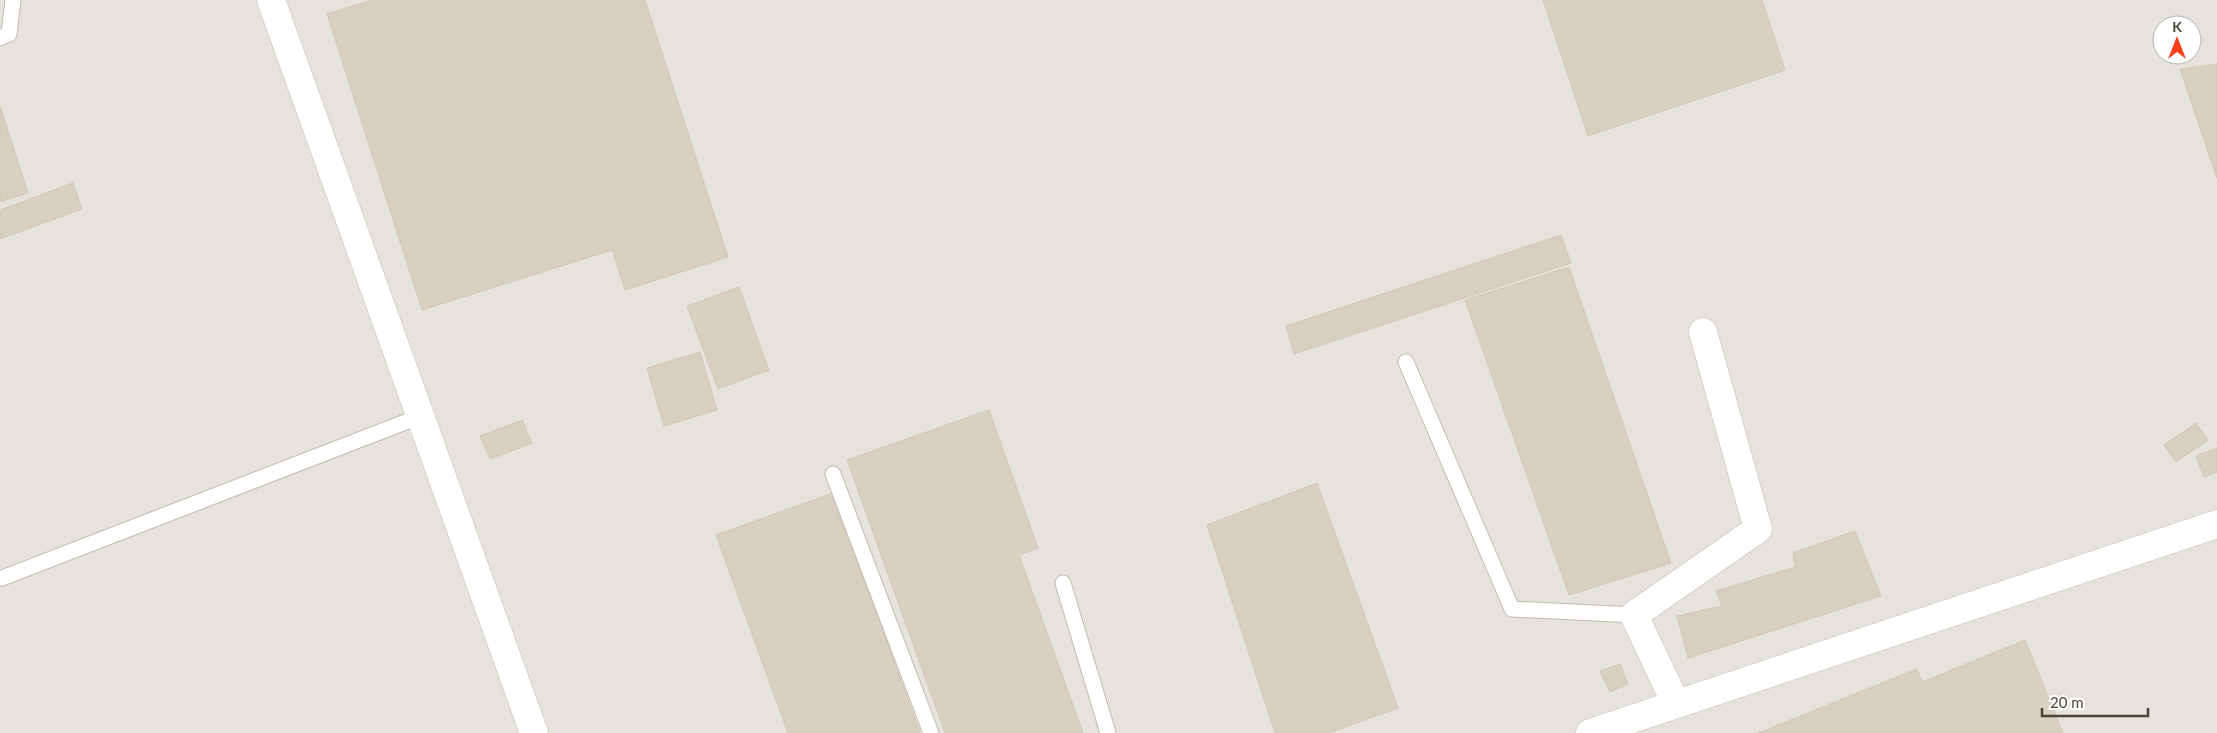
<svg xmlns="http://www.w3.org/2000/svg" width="2217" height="733" viewBox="0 0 2217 733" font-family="Lato,sans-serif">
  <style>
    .industrial { fill: #e6e2dd; fill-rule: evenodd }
    .building { fill: #d8cfc1; stroke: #d3c7b4 }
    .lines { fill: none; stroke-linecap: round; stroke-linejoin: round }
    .service-casing { stroke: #c2bbae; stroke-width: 17 }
    .minor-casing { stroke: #c2bbae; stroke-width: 29 }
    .tertiary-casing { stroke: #c2bbae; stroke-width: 29 }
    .service { stroke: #fff; stroke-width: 15 }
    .minor { stroke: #fff; stroke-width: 28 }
    .tertiary { stroke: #fff; stroke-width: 28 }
  </style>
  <rect width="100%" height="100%" fill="#f6f3ec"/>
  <!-- industrial -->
  <path class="industrial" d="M0,0H2217V733H0ZM2162,25H2192V55H2162Z"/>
  <!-- building -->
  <g class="building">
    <path d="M372,0H645L728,257L625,290L612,250L422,310L327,14Z"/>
    <path d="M1543,0H1762L1785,70L1588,136Z"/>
    <path d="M2217,64V178L2180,69Z"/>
    <path d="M0,106L28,193L0,202Z"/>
    <path d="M73,183L82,209L0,239V210Z"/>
    <path d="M1561,235L1571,263L1294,354L1286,326Z"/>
    <path d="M1569,267L1671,563L1569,595L1465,300Z"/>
    <path d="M739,287L769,370L718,389L687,306Z"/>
    <path d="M700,352L717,410L664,426L647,368Z"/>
    <path d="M989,410L1038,548L1019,555L1083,733H945L847,460Z"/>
    <path d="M522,420L532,443L490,459L480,436Z"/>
    <path d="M2196,423L2208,440L2176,462L2164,445Z"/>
    <path d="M2217,448V472L2204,477L2196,456Z"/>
    <path d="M1317,483L1398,708L1329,733H1275L1207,525Z"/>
    <path d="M833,493L920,733H788L716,535Z"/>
    <path d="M1855,531L1881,596L1688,658L1677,616L1722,606L1716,591L1795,567L1793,553Z"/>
    <path d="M2025,640L2063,733H1758L1917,669L1922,682Z"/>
    <path d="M1620,664L1628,684L1610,692L1600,671Z"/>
  </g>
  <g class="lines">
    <defs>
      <g id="service">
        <path d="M0,38L9,34L13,0"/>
        <path d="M1406,362L1512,609L1634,615"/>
        <path d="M833,474L931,733"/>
        <path d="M2,578L421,416"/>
        <path d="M1063,583L1108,733"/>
      </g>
      <path id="minor" d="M1676,704L1634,615L1758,529L1703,332"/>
      <g id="tertiary">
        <path d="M271,0L534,733"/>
        <path d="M1590,733L2217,524"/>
      </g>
    </defs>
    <!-- service casing -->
    <use href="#service" class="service-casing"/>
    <!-- minor casing -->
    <use href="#minor" class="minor-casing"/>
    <!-- tertiary casing -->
    <use href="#tertiary" class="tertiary-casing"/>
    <!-- service -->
    <use href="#service" class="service"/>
    <!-- minor -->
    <use href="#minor" class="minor"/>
    <!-- tertiary -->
    <use href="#tertiary" class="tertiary"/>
  </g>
  <!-- north arrow -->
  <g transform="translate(2177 40)"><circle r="24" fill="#ffffff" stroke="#b7b4b0"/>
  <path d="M0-4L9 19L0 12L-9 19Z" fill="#fc3f1d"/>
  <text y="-8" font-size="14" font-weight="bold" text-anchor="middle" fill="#4b4439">K</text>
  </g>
  <!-- scale -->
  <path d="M2042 708v8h106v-8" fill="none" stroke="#4b4439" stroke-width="2.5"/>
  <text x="2050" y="708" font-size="15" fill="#4b4439" stroke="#ffffff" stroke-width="4" paint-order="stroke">20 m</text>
</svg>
